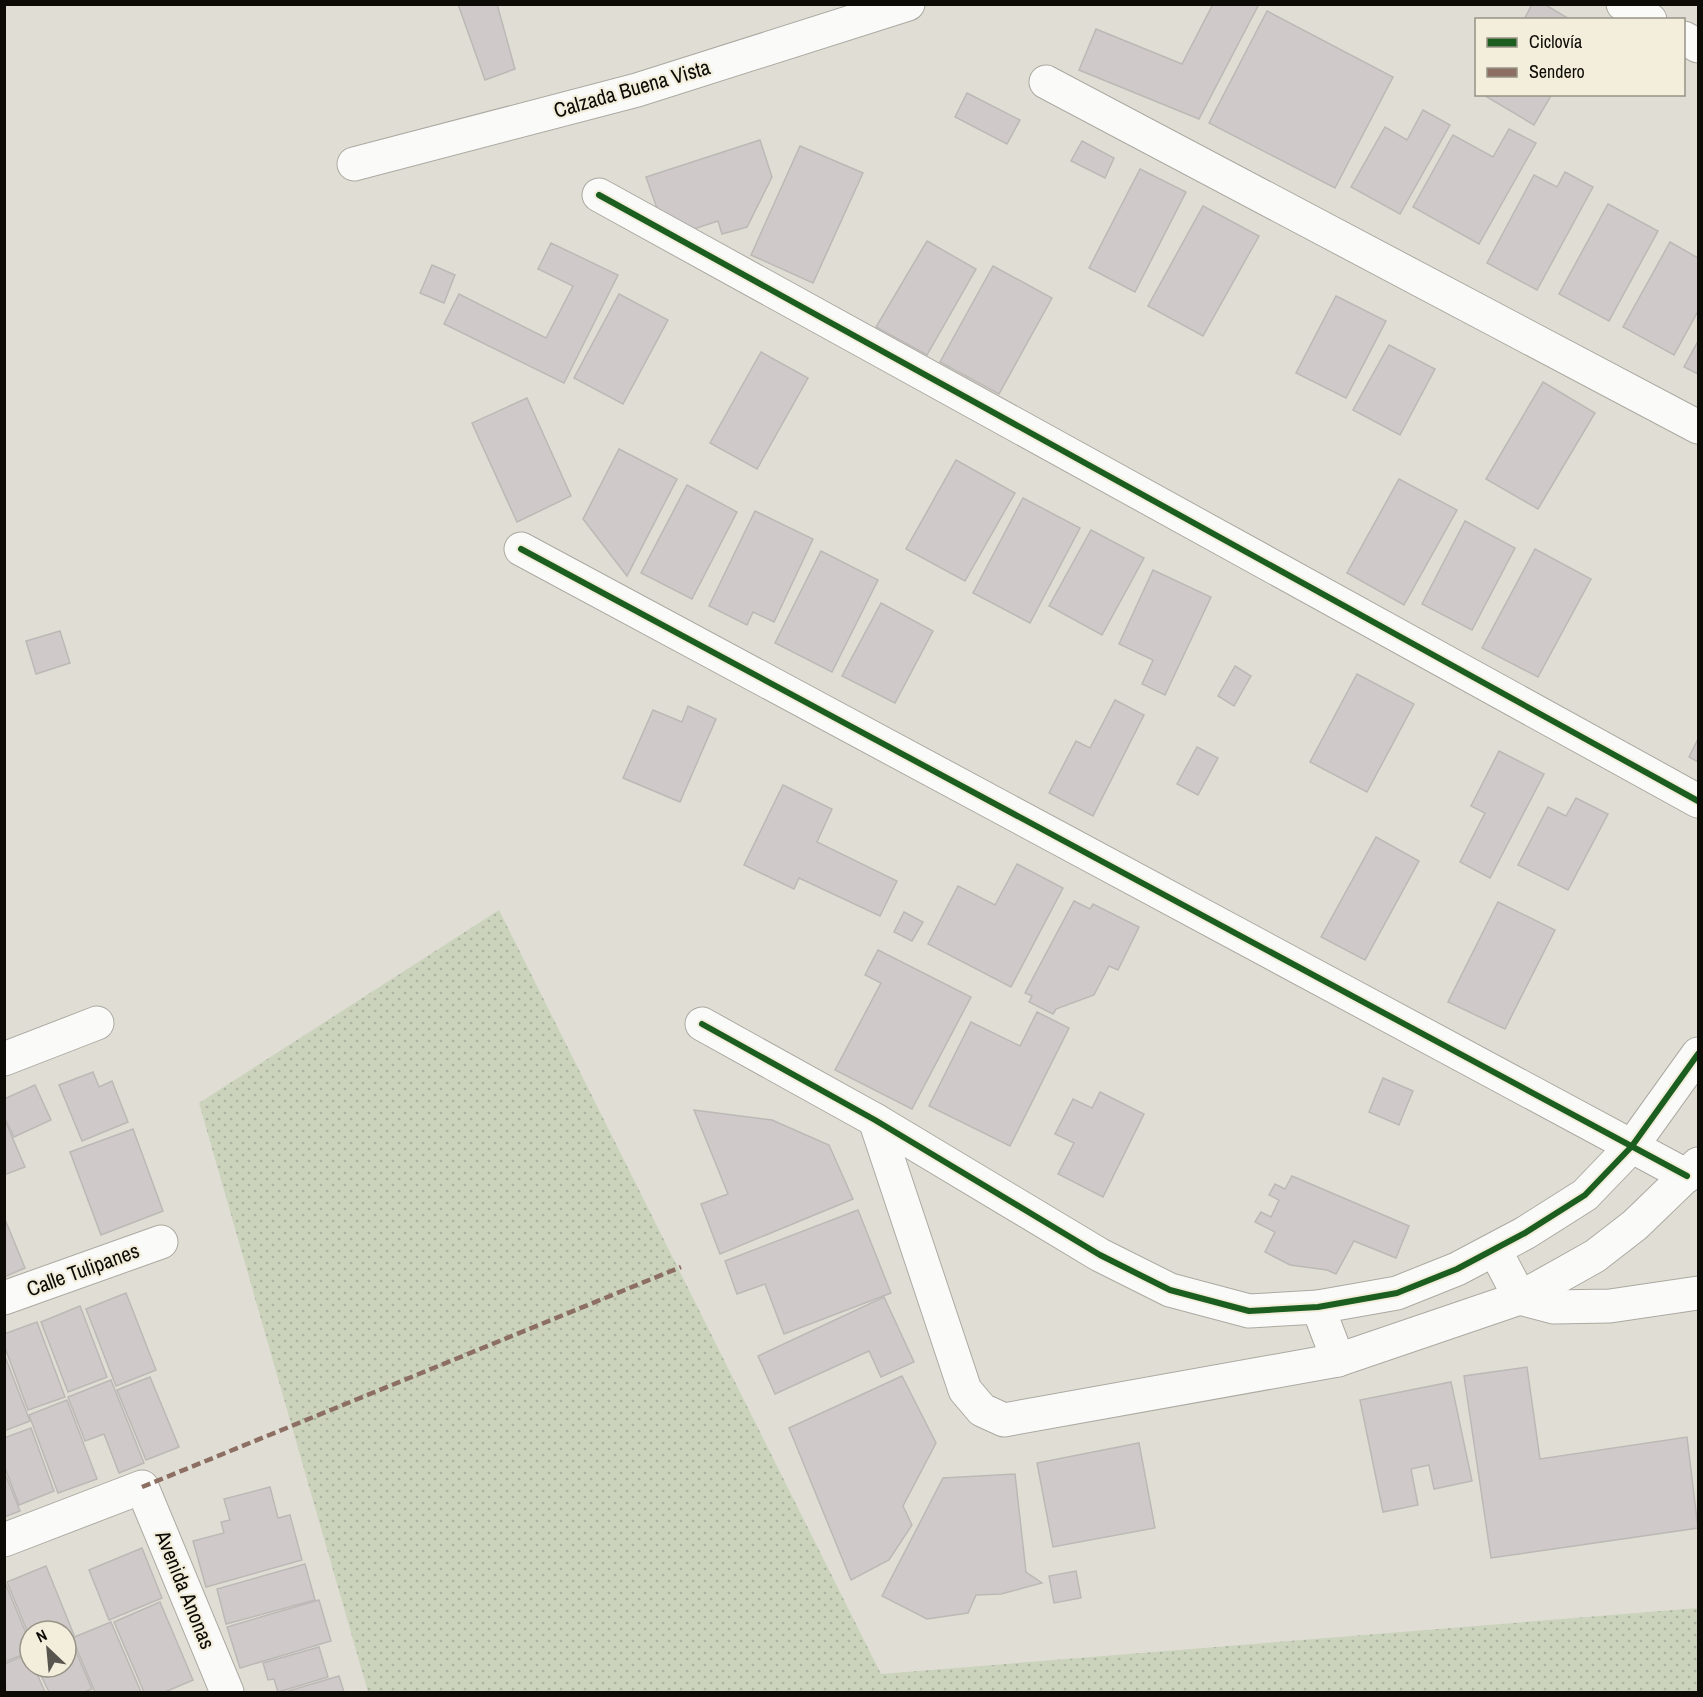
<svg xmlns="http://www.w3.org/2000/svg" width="1703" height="1697" viewBox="0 0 1703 1697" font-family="'Archivo Narrow',sans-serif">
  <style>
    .grass { fill: url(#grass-dots) }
    .building { fill: #cfcac9; stroke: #bcb8b6; stroke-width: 1.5 }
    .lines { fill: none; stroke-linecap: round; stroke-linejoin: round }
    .minor-casing { stroke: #aba9a1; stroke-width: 35 }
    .minor { stroke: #fafaf9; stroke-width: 33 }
    .quiet { stroke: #8d6e63; stroke-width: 4.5; stroke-dasharray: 9 4.5; stroke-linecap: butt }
    .cycleway-casing { stroke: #f3eedb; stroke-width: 10 }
    .cycleway { stroke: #1b5e20; stroke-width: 6 }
    .labels { text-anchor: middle; stroke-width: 4.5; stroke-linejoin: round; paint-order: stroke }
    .street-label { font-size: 21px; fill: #0d0b06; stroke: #f3eedb }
  </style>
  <defs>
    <pattern id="grass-dots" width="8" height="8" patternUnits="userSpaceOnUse" patternTransform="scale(1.5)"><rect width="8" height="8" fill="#cbd3bd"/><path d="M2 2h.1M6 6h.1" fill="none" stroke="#adb4a1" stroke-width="1.8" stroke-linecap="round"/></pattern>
  </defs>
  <rect width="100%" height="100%" fill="#e0ded4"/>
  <!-- grass -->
  <path class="grass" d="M499,910L881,1674L1698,1608V1692H368L199,1103Z"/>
  <!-- building -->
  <g class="building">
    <path d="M458,4H497L515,69L485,80Z"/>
    <path d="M1213,4H1259L1199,119L1079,70L1096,29L1182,64Z"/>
    <path d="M1532,4H1544L1571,20H1524Z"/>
    <path d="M1267,11L1393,77L1335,188L1209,123Z"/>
    <path d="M967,93L1020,120L1007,144L955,117Z"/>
    <path d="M1482,94H1552L1534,125Z"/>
    <path d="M1423,110L1450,125L1400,214L1351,187L1385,127L1407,140Z"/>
    <path d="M1509,129L1536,143L1479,244L1413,207L1453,135L1493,157Z"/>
    <path d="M760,140L772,177L747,227L722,234L718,221L682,233L659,214L646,177Z"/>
    <path d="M1082,141L1114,158L1105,178L1071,161Z"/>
    <path d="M800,146L863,173L813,283L751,255Z"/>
    <path d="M1140,169L1186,192L1135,292L1089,268Z"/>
    <path d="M1565,172L1593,187L1537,290L1487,263L1534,175L1557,187Z"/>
    <path d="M1608,204L1658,231L1609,321L1559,294Z"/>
    <path d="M1203,206L1259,236L1203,336L1148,306Z"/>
    <path d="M927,241L976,269L927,355L876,327Z"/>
    <path d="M1670,242L1698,258V311L1674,355L1623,327Z"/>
    <path d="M551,243L618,275L564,383L444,324L459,294L546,338L573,286L538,269Z"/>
    <path d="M432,265L455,275L444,303L420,293Z"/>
    <path d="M993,266L1052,298L999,394L940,362Z"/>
    <path d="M619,294L668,320L623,404L574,378Z"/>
    <path d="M1336,296L1386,321L1346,398L1296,373Z"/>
    <path d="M1698,341V374L1684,367Z"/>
    <path d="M1389,345L1435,369L1400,435L1353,410Z"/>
    <path d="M761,352L808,378L757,469L710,443Z"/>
    <path d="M1543,382L1595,413L1538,509L1486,479Z"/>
    <path d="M527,398L571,496L517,522L472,423Z"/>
    <path d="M619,449L677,479L627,576L583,519Z"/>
    <path d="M956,460L1015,493L965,581L906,549Z"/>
    <path d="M1399,479L1457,510L1404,605L1347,573Z"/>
    <path d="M687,485L737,512L692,599L641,573Z"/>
    <path d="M1023,498L1080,528L1030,623L973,593Z"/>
    <path d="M755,511L813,539L774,622L753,612L747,625L709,606Z"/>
    <path d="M1465,521L1515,548L1472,630L1422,604Z"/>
    <path d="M1091,530L1144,558L1102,635L1049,606Z"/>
    <path d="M1535,549L1591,579L1538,677L1482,648Z"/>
    <path d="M821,551L878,580L832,672L775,643Z"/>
    <path d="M1153,570L1211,597L1165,695L1142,684L1153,660L1119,644Z"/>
    <path d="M881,603L933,631L895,703L842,676Z"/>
    <path d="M60,631L70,663L36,674L26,641Z"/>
    <path d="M1235,666L1251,676L1234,706L1218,696Z"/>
    <path d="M1357,674L1414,704L1367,792L1310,762Z"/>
    <path d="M1115,700L1144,715L1093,816L1049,793L1076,741L1090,748Z"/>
    <path d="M688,706L716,719L680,802L623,778L653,710L682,722Z"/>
    <path d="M1698,739V762L1689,757Z"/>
    <path d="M1197,747L1218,758L1198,795L1177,784Z"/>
    <path d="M1499,751L1544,774L1490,878L1460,862L1485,813L1471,806Z"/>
    <path d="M783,785L832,809L817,842L897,881L880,916L799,878L794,889L744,865Z"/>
    <path d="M1576,798L1608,814L1568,890L1518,865L1548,807L1566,816Z"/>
    <path d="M1376,837L1419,861L1365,960L1321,937Z"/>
    <path d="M1017,864L1063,888L1011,987L928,944L958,886L995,905Z"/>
    <path d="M1074,901L1090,909L1093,904L1139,927L1118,970L1109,966L1094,995L1056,1009L1053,1014L1029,1002L1032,996L1025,993Z"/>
    <path d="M1498,902L1555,930L1505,1029L1448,1002Z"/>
    <path d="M904,912L923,922L912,941L894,932Z"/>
    <path d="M878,950L971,997L912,1109L835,1070L881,983L865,975Z"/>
    <path d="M1037,1012L1069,1028L1010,1146L929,1106L971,1022L1020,1046Z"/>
    <path d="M93,1072L99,1087L112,1081L128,1122L82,1141L59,1085Z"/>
    <path d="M1383,1078L1413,1091L1399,1125L1369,1112Z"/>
    <path d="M35,1085L51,1120L14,1137L4,1116V1099Z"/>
    <path d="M1100,1092L1144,1114L1103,1197L1058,1174L1074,1143L1055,1134L1073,1099L1092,1108Z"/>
    <path d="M694,1110L772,1120L829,1145L853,1199L720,1254L701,1204L728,1194Z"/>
    <path d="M4,1118L25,1167L4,1175Z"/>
    <path d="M133,1129L163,1211L101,1235L70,1152Z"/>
    <path d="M1292,1176L1409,1226L1396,1258L1354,1241L1336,1274L1327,1270L1290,1265L1265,1252L1275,1232L1255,1222L1261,1212L1271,1217L1279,1200L1269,1195L1275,1184L1285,1189Z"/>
    <path d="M858,1210L891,1293L784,1334L765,1284L737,1294L725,1261Z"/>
    <path d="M4,1217L25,1268L4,1277Z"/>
    <path d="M126,1293L156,1370L116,1386L86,1309Z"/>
    <path d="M884,1297L914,1362L881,1377L869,1351L775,1394L758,1356Z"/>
    <path d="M80,1306L107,1377L68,1392L41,1322Z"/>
    <path d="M37,1322L65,1397L28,1410L4,1345V1334Z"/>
    <path d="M4,1354L30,1421L4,1431Z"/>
    <path d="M1527,1367L1540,1459L1687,1437L1698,1528L1491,1558L1464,1376Z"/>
    <path d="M902,1376L936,1443L903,1506L912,1525L889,1560L851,1580L789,1428Z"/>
    <path d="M150,1377L179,1447L146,1460L117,1390Z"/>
    <path d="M111,1380L144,1463L119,1473L104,1434L85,1441L68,1397Z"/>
    <path d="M1451,1382L1472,1481L1434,1489L1429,1465L1411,1469L1418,1505L1383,1512L1360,1400Z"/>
    <path d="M67,1400L97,1479L58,1493L29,1415Z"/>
    <path d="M31,1428L54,1491L19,1505L4,1465V1438Z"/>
    <path d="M1139,1443L1155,1528L1053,1547L1037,1463Z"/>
    <path d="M4,1471L20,1511L4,1517Z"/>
    <path d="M1015,1474L1026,1572L1042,1583L1001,1594L976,1595L968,1613L927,1619L882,1596L943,1478Z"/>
    <path d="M270,1487L278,1518L290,1515L302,1560L206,1587L193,1541L224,1533L221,1522L230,1520L224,1499Z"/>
    <path d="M142,1548L162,1598L109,1620L89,1570Z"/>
    <path d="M305,1564L315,1600L226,1624L217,1589Z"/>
    <path d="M46,1566L74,1635L66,1638V1631H30V1638L7,1582Z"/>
    <path d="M1076,1571L1081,1598L1054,1603L1049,1576Z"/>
    <path d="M4,1580L30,1643V1652L4,1662Z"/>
    <path d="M319,1600L331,1641L240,1668L227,1627Z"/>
    <path d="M160,1602L193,1680L165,1692H144L114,1622Z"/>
    <path d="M111,1622L141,1692H95L72,1638Z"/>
    <path d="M70,1638L92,1689L84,1692H49L37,1667H66V1640Z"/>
    <path d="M319,1647L328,1677L278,1692L274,1679L268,1680L263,1663Z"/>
    <path d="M28,1654L30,1667H34L45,1692H6L4,1664Z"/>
    <path d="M339,1676L344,1692H285Z"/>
  </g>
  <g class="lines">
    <defs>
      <g id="minor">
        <path d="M1623,4L1650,20"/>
        <path d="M1684,38L1698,46"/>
        <path d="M1046,82L1698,427"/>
        <path d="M354,164L637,90L908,4"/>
        <path d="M599,195L1698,801"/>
        <path d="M521,549L1687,1176"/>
        <path d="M702,1024L875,1120L1100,1255L1170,1290L1249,1311L1318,1307L1397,1293L1457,1269L1525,1233L1585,1195L1632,1146L1698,1054"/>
        <path d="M4,1059L97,1023"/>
        <path d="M875,1120L965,1390L982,1410L1004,1420L1338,1360L1520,1298L1595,1256L1635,1225L1698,1164"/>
        <path d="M1495,1250L1520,1298L1554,1307L1610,1306L1698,1293"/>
        <path d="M4,1298L161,1242"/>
        <path d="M1318,1307L1338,1360"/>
        <path d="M4,1540L142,1487L227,1692"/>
      </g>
    </defs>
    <!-- minor casing -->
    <use href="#minor" class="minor-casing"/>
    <!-- minor -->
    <use href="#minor" class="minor"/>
    <!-- quiet -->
    <path class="quiet" d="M142,1487L681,1267"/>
    <defs>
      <g id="cycleway">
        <path d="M599,195L1698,801"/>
        <path d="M521,549L1687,1176"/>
        <path d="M702,1024L875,1120L1100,1255L1170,1290L1249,1311L1318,1307L1397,1293L1457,1269L1525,1233L1585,1195L1632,1146L1698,1054"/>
      </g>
    </defs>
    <!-- cycleway casing -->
    <use href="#cycleway" class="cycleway-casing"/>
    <!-- cycleway -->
    <use href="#cycleway" class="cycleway"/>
  </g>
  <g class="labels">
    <!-- street labels -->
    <g class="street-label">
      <text transform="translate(632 89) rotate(-16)" y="7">Calzada Buena Vista</text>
      <text transform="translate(83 1270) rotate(-20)" y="7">Calle Tulipanes</text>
      <text transform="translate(185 1590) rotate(68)" y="7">Avenida Anonas</text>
    </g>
  </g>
  <!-- border -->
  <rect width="1703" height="1697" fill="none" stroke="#0d0b06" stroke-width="12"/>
  <!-- legend -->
  <rect x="1475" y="18" width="210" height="78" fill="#f3eedb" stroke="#979386" stroke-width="1.5"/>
  <rect x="1487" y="38" width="30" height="9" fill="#1b5e20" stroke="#979386" stroke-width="1.5"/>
  <text x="1529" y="48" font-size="18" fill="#0d0b06">Ciclovía</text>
  <rect x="1487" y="68" width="30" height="9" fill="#8d6e63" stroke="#979386" stroke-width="1.5"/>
  <text x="1529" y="78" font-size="18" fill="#0d0b06">Sendero</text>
  <!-- north arrow -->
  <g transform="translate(48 1649) rotate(334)"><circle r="28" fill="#f3eedb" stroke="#979386" stroke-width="1.5"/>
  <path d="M0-4.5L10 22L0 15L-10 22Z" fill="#57554e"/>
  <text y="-9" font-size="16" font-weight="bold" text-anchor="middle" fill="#0d0b06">N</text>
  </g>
</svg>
